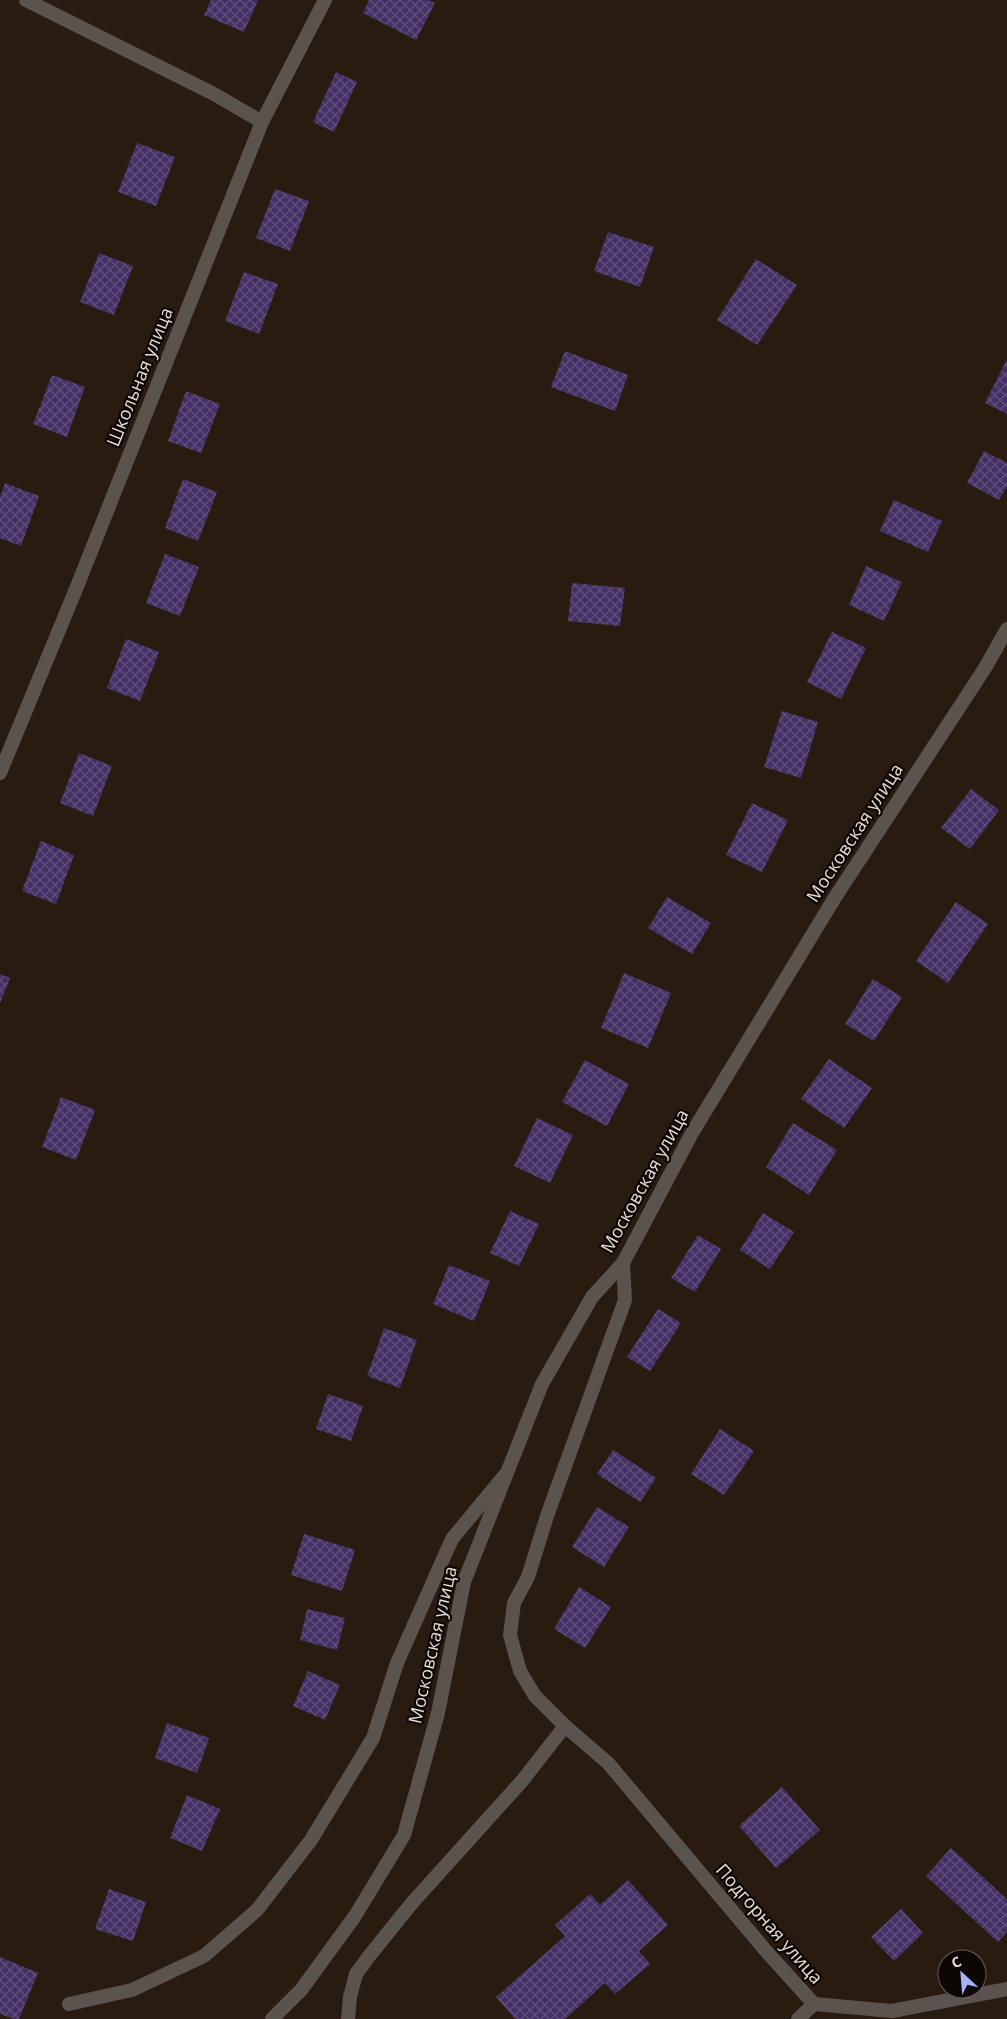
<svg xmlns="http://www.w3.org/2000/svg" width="1007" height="2019" viewBox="0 0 1007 2019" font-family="'Open Sans',sans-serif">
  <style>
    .building { fill: url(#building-cross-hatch) }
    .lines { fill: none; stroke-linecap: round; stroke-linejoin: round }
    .service { stroke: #5b534d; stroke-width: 14 }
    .minor { stroke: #5b534d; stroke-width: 14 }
    .labels { text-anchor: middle; stroke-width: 4.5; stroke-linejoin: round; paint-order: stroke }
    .street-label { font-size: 18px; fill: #e9ded7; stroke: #0d0704 }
  </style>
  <defs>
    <pattern id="building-cross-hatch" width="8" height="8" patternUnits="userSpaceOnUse" patternTransform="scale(1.25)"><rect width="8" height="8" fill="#453066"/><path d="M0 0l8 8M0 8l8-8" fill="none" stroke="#604e7b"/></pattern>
  </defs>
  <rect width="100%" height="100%" fill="#2a1b11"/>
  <!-- building -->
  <g class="building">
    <path d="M211,0H258L244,32L204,15Z"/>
    <path d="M369,0H428L435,3L416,40L363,13Z"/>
    <path d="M336,72L357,82L334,132L313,122Z"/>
    <path d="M137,143L175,157L156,206L118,192Z"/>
    <path d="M275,189L309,201L290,251L256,238Z"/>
    <path d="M608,232L654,247L640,287L594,271Z"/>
    <path d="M99,253L133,266L114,315L80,302Z"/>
    <path d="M756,259L797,285L757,345L717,320Z"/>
    <path d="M244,272L278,284L259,334L225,321Z"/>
    <path d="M565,351L628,375L615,411L551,387Z"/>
    <path d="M1007,359V414L985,403Z"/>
    <path d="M52,375L85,387L67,437L33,424Z"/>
    <path d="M186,391L220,404L201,453L168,441Z"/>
    <path d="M984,451L1007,463V486L999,500L967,483Z"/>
    <path d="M183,479L217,492L198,541L165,528Z"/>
    <path d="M5,483L39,496L21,546L0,538V497Z"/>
    <path d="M894,500L942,521L928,552L880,531Z"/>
    <path d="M165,554L199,567L180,616L146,603Z"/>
    <path d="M866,566L902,582L884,621L849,605Z"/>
    <path d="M572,583L625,588L620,626L568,621Z"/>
    <path d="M832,632L866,648L841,699L807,682Z"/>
    <path d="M126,639L159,652L140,701L107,688Z"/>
    <path d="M782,711L818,722L801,778L764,767Z"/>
    <path d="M79,753L112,766L93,816L60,803Z"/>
    <path d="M971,789L999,810L970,849L941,828Z"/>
    <path d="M752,803L788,820L762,872L726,855Z"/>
    <path d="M41,841L74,855L56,904L22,891Z"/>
    <path d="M667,897L711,923L692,954L648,928Z"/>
    <path d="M956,902L988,924L948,983L916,961Z"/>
    <path d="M624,973L671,993L648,1048L601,1028Z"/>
    <path d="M0,974L10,978L0,1003Z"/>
    <path d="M873,979L902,997L874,1041L845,1024Z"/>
    <path d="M829,1059L872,1088L844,1128L801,1099Z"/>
    <path d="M585,1060L629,1084L607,1126L562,1102Z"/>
    <path d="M61,1097L95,1110L76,1160L42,1147Z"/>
    <path d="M537,1118L573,1135L550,1183L514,1166Z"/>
    <path d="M793,1123L837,1150L809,1195L766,1167Z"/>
    <path d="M510,1211L539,1224L519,1266L490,1253Z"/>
    <path d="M763,1213L794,1232L770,1269L740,1250Z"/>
    <path d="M698,1235L721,1249L695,1292L671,1278Z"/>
    <path d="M449,1265L490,1281L474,1321L433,1304Z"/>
    <path d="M658,1309L681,1323L650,1371L627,1357Z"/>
    <path d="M384,1328L417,1340L400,1388L367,1376Z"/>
    <path d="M328,1394L363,1406L351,1441L316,1429Z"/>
    <path d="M720,1429L754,1451L724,1495L691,1474Z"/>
    <path d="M613,1450L656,1478L640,1502L597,1474Z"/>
    <path d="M597,1507L629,1527L604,1567L572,1547Z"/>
    <path d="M304,1534L355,1550L342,1591L291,1575Z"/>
    <path d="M579,1587L611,1607L585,1648L554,1629Z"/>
    <path d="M307,1609L345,1618L337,1650L300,1640Z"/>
    <path d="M308,1671L340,1685L325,1720L293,1706Z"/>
    <path d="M167,1723L209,1738L197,1773L155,1758Z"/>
    <path d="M782,1787L820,1830L776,1868L739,1826Z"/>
    <path d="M187,1795L220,1809L202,1851L170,1838Z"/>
    <path d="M951,1848L1007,1899V1932L998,1942L926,1876Z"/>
    <path d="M628,1880L668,1925L639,1951L650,1964L615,1994L605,1983L565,2019H515L496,1997L565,1936L555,1925L590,1894L600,1905Z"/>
    <path d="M109,1889L146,1902L133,1941L95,1929Z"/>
    <path d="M901,1909L923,1933L894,1961L871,1937Z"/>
    <path d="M0,1957L38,1973L19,2019H14L0,2014Z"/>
  </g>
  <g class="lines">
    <!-- service -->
    <g class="service">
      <path d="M69,2004L132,1990L204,1956L257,1910L311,1840L373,1738L397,1663L452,1539L505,1475"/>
      <path d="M798,2019L814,2004"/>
    </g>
    <!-- minor -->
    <g class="minor">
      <path d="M26,0L214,94L262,122"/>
      <path d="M0,773L76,589L262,122L325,0"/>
      <path d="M565,1726L608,1763L766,1951L814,2004L892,2011L1007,1989"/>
      <path d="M272,2019L301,1990L355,1916L404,1835L438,1713L464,1582L542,1384L592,1297L623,1263L692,1133L834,899L985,668L1007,629"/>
      <path d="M348,2019L350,1997L356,1974L370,1955L412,1903L522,1781L565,1726L535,1696L520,1671L510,1635L514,1603L528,1577L547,1516L625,1300L623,1263"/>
    </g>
  </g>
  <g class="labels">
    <!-- street labels -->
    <g class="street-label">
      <text transform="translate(140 377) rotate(-68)" y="6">Школьная улица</text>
      <text transform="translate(855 833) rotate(-57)" y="6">Московская улица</text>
      <text transform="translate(645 1181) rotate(-61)" y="6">Московская улица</text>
      <text transform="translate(433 1645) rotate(-77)" y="6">Московская улица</text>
      <text transform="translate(769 1924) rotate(49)" y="6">Подгорная улица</text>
    </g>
  </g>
  <!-- north arrow -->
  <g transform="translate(962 1974) rotate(334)"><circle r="24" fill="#0d0704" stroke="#655d58"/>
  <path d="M0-4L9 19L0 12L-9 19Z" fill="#a4b2fc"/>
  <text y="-8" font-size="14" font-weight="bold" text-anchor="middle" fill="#e9ded7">С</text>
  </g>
</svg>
